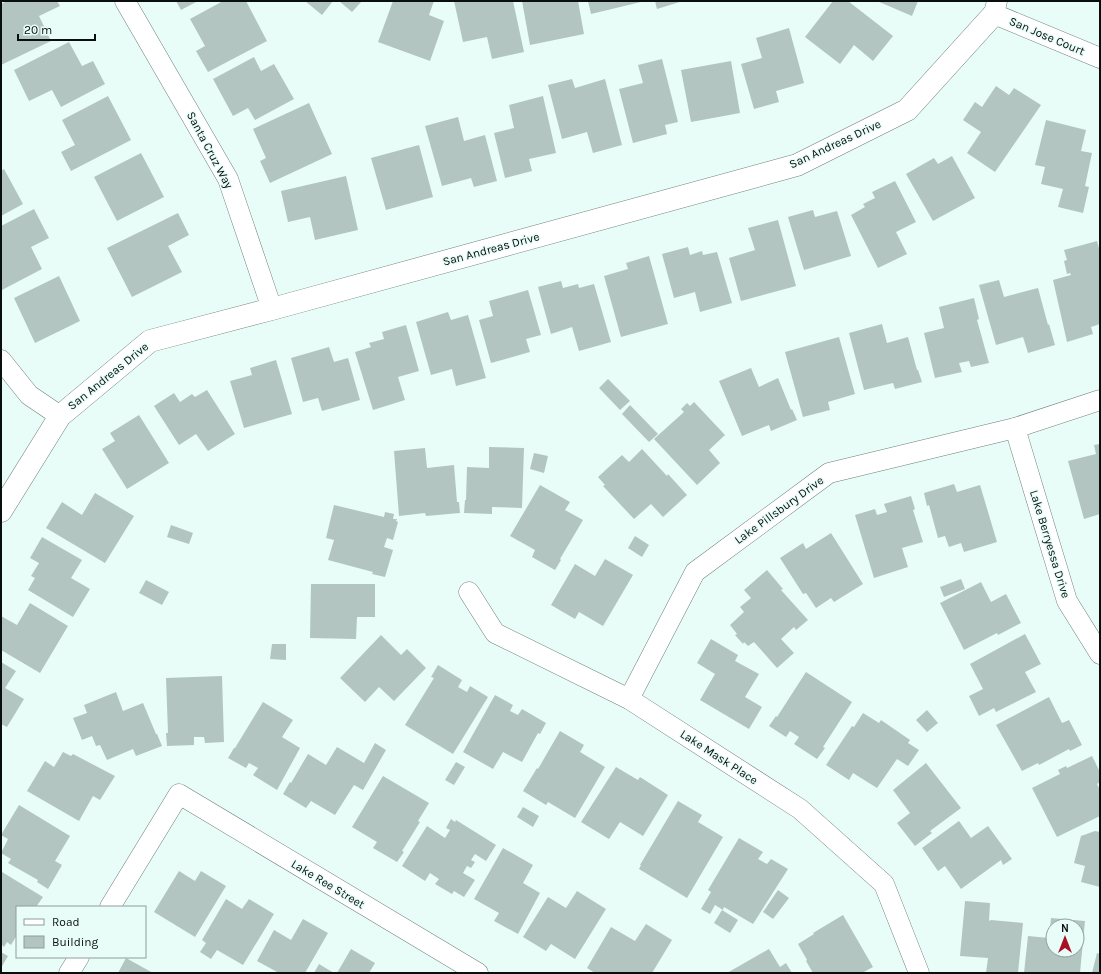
<svg xmlns="http://www.w3.org/2000/svg" width="1101" height="974" viewBox="0 0 1101 974" font-family="Karla,sans-serif">
  <style>
    .building { fill: #b3c5c0; fill-rule: evenodd }
    .lines { fill: none; stroke-linecap: round; stroke-linejoin: round }
    .street-casing { stroke: #6f817c; stroke-width: 21 }
    .secondary-casing { stroke: #6f817c; stroke-width: 23 }
    .street { stroke: #fff; stroke-width: 20 }
    .secondary { stroke: #fff; stroke-width: 22 }
    .labels { text-anchor: middle; stroke-width: 3; stroke-linejoin: round; paint-order: stroke }
    .street-label { font-size: 12px; fill: #090f0e; stroke: #e9fdf8 }
  </style>
  <rect width="100%" height="100%" fill="#e9fdf8"/>
  <!-- building -->
  <g class="building">
    <path d="M7,1H57L60,6L39,16L51,41L1,65V4Z"/>
    <path d="M176,1H198L181,10Z"/>
    <path d="M223,1H246L267,41L208,72L196,51L205,46L190,19Z"/>
    <path d="M305,1H333L322,15Z"/>
    <path d="M339,1H362L352,12Z"/>
    <path d="M393,1H434L429,15L444,21L430,61L378,42Z"/>
    <path d="M454,1H513L524,52L492,59L487,37L463,42Z"/>
    <path d="M522,1H578L584,34L530,45Z"/>
    <path d="M588,1H641V2L591,14Z"/>
    <path d="M655,1H683L657,9Z"/>
    <path d="M833,1H848L893,36L873,61L854,45L840,64L805,37Z"/>
    <path d="M877,1H918L912,16Z"/>
    <path d="M789,28L804,83L776,91L779,102L754,109L741,64L762,58L756,38Z"/>
    <path d="M69,42L82,66L93,61L105,84L61,107L52,90L29,101L14,70Z"/>
    <path d="M254,57L261,71L274,64L294,99L255,120L248,108L233,116L213,79Z"/>
    <path d="M662,59L678,122L665,125L667,134L633,143L619,89L643,83L638,65Z"/>
    <path d="M731,61L740,113L691,122L681,70Z"/>
    <path d="M572,79L575,88L605,79L622,145L593,153L587,132L562,139L548,85Z"/>
    <path d="M996,86L1009,95L1014,88L1041,105L995,172L967,153L981,132L963,120L975,102L982,107Z"/>
    <path d="M108,96L131,140L71,171L61,152L75,145L62,120Z"/>
    <path d="M543,96L556,153L529,159L532,171L505,178L494,133L514,128L509,105Z"/>
    <path d="M309,103L332,154L270,183L260,161L266,158L253,129Z"/>
    <path d="M458,117L464,141L485,135L497,181L474,187L471,178L442,186L425,126Z"/>
    <path d="M1046,120L1086,130L1081,151L1092,153L1085,186L1089,187L1083,213L1058,207L1063,189L1041,184L1045,167L1035,165Z"/>
    <path d="M419,145L433,197L386,210L371,158Z"/>
    <path d="M141,153L164,197L117,221L94,177Z"/>
    <path d="M952,156L975,198L933,221L906,174L934,158L938,164Z"/>
    <path d="M4,169L23,204L1,216V171Z"/>
    <path d="M346,176L358,230L315,240L310,217L288,222L281,191Z"/>
    <path d="M895,181L916,222L896,232L907,254L878,268L851,215L865,207L863,204L875,198L872,192Z"/>
    <path d="M34,209L49,238L31,247L42,269L2,290L1,226Z"/>
    <path d="M813,210L815,217L837,211L851,256L804,270L788,217Z"/>
    <path d="M178,213L189,235L168,246L182,272L132,297L107,248Z"/>
    <path d="M778,220L796,286L741,301L729,258L755,250L748,228Z"/>
    <path d="M1097,241L1100,252V324L1091,327L1093,334L1067,342L1053,280L1071,275L1070,273L1067,274L1064,261L1067,260L1064,250Z"/>
    <path d="M688,247L690,255L702,251L703,255L717,252L732,303L700,312L695,292L674,298L662,254Z"/>
    <path d="M649,256L668,324L621,337L604,276L628,269L626,263Z"/>
    <path d="M59,276L80,321L35,343L14,298Z"/>
    <path d="M999,280L1004,297L1038,288L1048,325L1049,324L1055,345L1028,353L1023,337L996,345L979,285Z"/>
    <path d="M561,281L563,288L578,284L579,288L594,284L611,342L579,351L572,327L551,334L538,287Z"/>
    <path d="M528,290L541,335L526,339L530,352L491,363L479,320L493,316L489,301Z"/>
    <path d="M974,298L979,319L977,320L989,363L971,367L969,361L959,363L962,372L935,378L924,333L944,328L939,307Z"/>
    <path d="M448,312L451,320L468,315L486,378L456,386L452,369L431,375L416,322Z"/>
    <path d="M882,324L887,343L908,337L917,370H918L922,382L895,389L893,383L864,390L849,333Z"/>
    <path d="M406,325L419,371L398,377L405,400L373,410L355,352L371,347L369,343L384,339L382,332Z"/>
    <path d="M839,337L855,394L828,402L830,410L803,417L785,352Z"/>
    <path d="M329,347L334,362L348,358L360,400L322,411L318,398L303,402L291,358Z"/>
    <path d="M276,360L292,414L244,428L230,381L252,375L250,368Z"/>
    <path d="M751,368L759,387L778,378L791,410L792,409L797,420L771,431L769,425L742,436L719,381Z"/>
    <path d="M608,379L630,401L620,410L599,388Z"/>
    <path d="M207,390L235,434L208,451L196,434L179,445L154,406L174,393L180,402L192,394L195,397Z"/>
    <path d="M694,402L725,435L709,450L720,463L697,485L654,439L684,412L681,409L687,403L690,406Z"/>
    <path d="M630,405L658,434L649,442L622,414Z"/>
    <path d="M139,415L169,463L127,489L102,449L115,441L110,433Z"/>
    <path d="M1100,444V514L1084,519L1068,461L1096,454L1094,445Z"/>
    <path d="M489,447L524,448L522,508L492,507V514L464,513L465,500H466L467,467L489,468Z"/>
    <path d="M425,448L427,468L454,465L457,502H459L460,513L426,516L425,513L399,516L394,451Z"/>
    <path d="M642,449L667,476L668,474L687,495L663,517L651,504L634,519L603,486L605,485L598,477L622,455L629,462Z"/>
    <path d="M534,453L548,456L544,473L530,469Z"/>
    <path d="M954,484L957,492L980,485L997,542L964,552L961,543L949,547L945,536L938,538L929,505L927,506L924,493Z"/>
    <path d="M540,485L570,502L565,510L583,520L560,559L561,560L555,570L532,557L535,550L510,536Z"/>
    <path d="M95,493L134,516L105,563L46,528L62,502L82,515Z"/>
    <path d="M911,496L915,509L913,510L923,542L902,548L908,567L874,578L855,515L875,509L877,515L887,512L884,504Z"/>
    <path d="M334,505L384,517L385,512L394,514L393,519H397L396,521L398,522L393,540L387,538L384,547L393,550L385,577L372,574L373,572L328,560L334,540L326,538Z"/>
    <path d="M171,525L193,533L189,544L167,537Z"/>
    <path d="M831,533L863,584L834,602L831,598L816,608L806,593L803,594L780,558L803,543L806,549Z"/>
    <path d="M635,536L649,545L642,557L628,548Z"/>
    <path d="M42,537L82,560L71,578L90,589L73,617L28,590L35,578L31,576L39,563L30,558Z"/>
    <path d="M605,559L633,575L603,626L579,612L575,619L551,605L575,564L595,576Z"/>
    <path d="M767,570L783,589L781,590L808,620L796,630L794,627L781,639L794,653L777,668L754,642L748,646L744,642L743,644L735,635L737,634L730,625L744,612L740,607L751,598L744,590Z"/>
    <path d="M961,579L965,589L944,597L940,587Z"/>
    <path d="M146,580L169,592L162,605L139,593Z"/>
    <path d="M981,582L991,602L1006,594L1021,623L998,635L997,633L964,650L940,603Z"/>
    <path d="M311,584H375V617H357L356,639L310,638Z"/>
    <path d="M30,603L68,626L40,673L1,650V616L17,625Z"/>
    <path d="M1025,634L1041,664L1025,672L1036,692L996,712L994,708L979,716L969,696L983,689L970,664Z"/>
    <path d="M381,635L401,655L407,649L426,668L394,701L379,687L365,702L340,678Z"/>
    <path d="M711,639L738,655L735,661L759,674L745,697L762,707L749,729L700,700L715,674L697,663Z"/>
    <path d="M272,644H286V660L270,659Z"/>
    <path d="M1,662L16,671L5,688L24,699L7,727L1,724Z"/>
    <path d="M438,665L462,680L458,687L467,692L470,686L488,697L453,754L405,725L434,678L431,677Z"/>
    <path d="M806,672L852,702L823,747L825,748L817,759L794,744L799,737L790,731L786,737L769,726L776,716L777,717Z"/>
    <path d="M222,676L224,742L205,743L204,737H194V745L167,746L166,733H168L166,678Z"/>
    <path d="M116,692L123,711L143,703L156,734H157L162,746L136,756L133,749L107,760L100,745L96,746L92,736L82,740L73,718L87,713L84,705Z"/>
    <path d="M495,695L513,705L510,711L518,715L522,709L546,723L540,734L538,733L522,762L503,752L493,769L463,752Z"/>
    <path d="M1049,697L1062,723L1069,720L1082,745L1070,751L1069,749L1039,765L1038,763L1022,771L996,725Z"/>
    <path d="M263,702L293,720L282,737L300,748L277,790L253,775L258,768L249,763L246,768L228,758L234,748H235Z"/>
    <path d="M927,710L938,723L927,732L916,720Z"/>
    <path d="M863,713L879,723L881,720L910,740L908,743L919,750L908,766L897,759L877,788L853,773L849,780L826,765L852,726L854,727Z"/>
    <path d="M560,731L584,745L580,752L605,767L575,818L548,802L546,805L523,791L537,768L538,769Z"/>
    <path d="M375,743L386,750L363,790L354,785L335,815L311,801L306,808L283,794L290,782L291,783L308,754L326,765L337,747L364,763Z"/>
    <path d="M63,752L71,756L73,754L115,776L100,800L93,796L79,821L27,791L45,761L54,767Z"/>
    <path d="M1092,756L1100,772V782L1097,784L1100,790V816L1057,837L1032,788L1060,774L1058,770L1066,766L1067,768Z"/>
    <path d="M456,762L465,767L454,785L445,780Z"/>
    <path d="M926,763L961,808L930,831L932,833L915,846L897,823L910,813L893,790Z"/>
    <path d="M616,767L638,780L640,777L668,795L643,836L620,822L609,839L581,822Z"/>
    <path d="M383,776L429,803L418,821L420,822L402,851L404,852L397,862L373,848L377,842L352,827Z"/>
    <path d="M678,801L702,815L698,822L723,837L687,898L639,869L641,865H640Z"/>
    <path d="M19,805L70,836L55,861L62,865L48,889L37,882L38,880L8,863L11,859L1,853L8,839L1,835Z"/>
    <path d="M523,807L539,816L533,827L517,817Z"/>
    <path d="M451,819L455,822L456,820L496,845L486,861L475,854L471,860L475,862L471,868L467,866L463,873L475,880L464,897L454,891L452,894L435,884L439,879L430,873L425,881L402,866L427,826L445,838L450,830L446,828Z"/>
    <path d="M959,821L971,838L988,826L1012,859L1003,865L1001,860L961,889L945,866L938,871L922,848Z"/>
    <path d="M1095,831L1100,832V887L1081,882L1085,866L1074,863L1081,836Z"/>
    <path d="M739,838L763,852L758,859L767,864L771,859L788,869L753,924L724,907L723,910L715,905L710,914L701,909L711,892L708,890Z"/>
    <path d="M503,848L533,865L523,883L540,893L518,934L494,921L499,913L474,899Z"/>
    <path d="M179,871L195,881L201,871L226,886L195,937L154,912Z"/>
    <path d="M2,872L43,897L36,907H17L16,924L17,925V935L11,945L7,942L4,947L1,944V874Z"/>
    <path d="M778,890L789,898L773,919L763,912Z"/>
    <path d="M577,891L606,909L575,959L551,944L546,951L523,937L548,897L566,908Z"/>
    <path d="M226,899L242,909L249,899L274,914L243,965L217,950L211,959L200,952L206,943L202,940Z"/>
    <path d="M965,901L990,903L989,921L991,920L1023,923L1018,973H986L988,958L960,956Z"/>
    <path d="M722,910L738,920L730,933L714,923Z"/>
    <path d="M843,915L873,967L862,973H813L806,961L807,960L798,944L814,934L813,933Z"/>
    <path d="M1051,918L1085,921L1080,973H1024L1028,936L1049,938ZM1053,926H1077V950H1053Z"/>
    <path d="M303,919L328,933L305,973H279L257,961L274,930L291,940Z"/>
    <path d="M646,924L672,940L652,973H595L587,968L611,927L635,941Z"/>
    <path d="M351,949L375,963L369,973H337Z"/>
    <path d="M769,949L780,967L786,963L792,973H727Z"/>
    <path d="M1,952L8,956L1,968Z"/>
    <path d="M1097,953L1100,954V973H1092Z"/>
    <path d="M126,958L153,973H118Z"/>
    <path d="M319,964L334,973H314Z"/>
  </g>
  <g class="lines">
    <defs>
      <g id="street">
        <path d="M125,1L228,179L272,309"/>
        <path d="M997,1L994,14L1100,58"/>
        <path d="M1,360L29,395L60,416"/>
        <path d="M1015,428L1067,601L1100,654"/>
        <path d="M469,592L495,633L629,699L800,809L884,884L919,973"/>
        <path d="M629,699L695,572L829,473L1015,428L1100,400"/>
        <path d="M110,907L179,794L478,973"/>
        <path d="M69,973L79,957"/>
      </g>
      <path id="secondary" d="M1,511L60,416L150,341L272,309L797,165L907,110L994,14"/>
    </defs>
    <!-- street casing -->
    <use href="#street" class="street-casing"/>
    <!-- secondary casing -->
    <use href="#secondary" class="secondary-casing"/>
    <!-- street -->
    <use href="#street" class="street"/>
    <!-- secondary -->
    <use href="#secondary" class="secondary"/>
  </g>
  <g class="labels">
    <!-- street labels -->
    <g class="street-label">
      <text transform="translate(1047 36) rotate(23)" y="4">San Jose Court</text>
      <text transform="translate(835 144) rotate(-25)" y="4">San Andreas Drive</text>
      <text transform="translate(210 150) rotate(62)" y="4">Santa Cruz Way</text>
      <text transform="translate(491 249) rotate(-15)" y="4">San Andreas Drive</text>
      <text transform="translate(108 376) rotate(-39)" y="4">San Andreas Drive</text>
      <text transform="translate(779 510) rotate(-36)" y="4">Lake Pillsbury Drive</text>
      <text transform="translate(1050 544) rotate(73)" y="4">Lake Berryessa Drive</text>
      <text transform="translate(719 757) rotate(33)" y="4">Lake Mask Place</text>
      <text transform="translate(328 884) rotate(31)" y="4">Lake Ree Street</text>
    </g>
  </g>
  <!-- border -->
  <rect width="1101" height="974" fill="none" stroke="#090f0e" stroke-width="4"/>
  <!-- legend -->
  <rect x="16" y="906" width="130" height="52" fill="#e9fdf8" stroke="#8f9e9a"/>
  <rect x="24" y="919" width="20" height="6" fill="#ffffff" stroke="#8f9e9a"/>
  <text x="52" y="926" font-size="12" fill="#090f0e">Road</text>
  <rect x="24" y="936" width="20" height="12" fill="#b3c5c0" stroke="#8f9e9a"/>
  <text x="52" y="946" font-size="12" fill="#090f0e">Building</text>
  <!-- north arrow -->
  <g transform="translate(1065 938)"><circle r="19" fill="#e9fdf8" stroke="#8f9e9a"/>
  <path d="M0-3L7 15L0 10L-7 15Z" fill="#a71025"/>
  <text y="-6" font-size="11" font-weight="bold" text-anchor="middle" fill="#090f0e">N</text>
  </g>
  <!-- scale -->
  <path d="M18 34v6h77v-6" fill="none" stroke="#090f0e" stroke-width="2"/>
  <text x="24" y="34" font-size="12" fill="#090f0e" stroke="#e9fdf8" stroke-width="3" paint-order="stroke">20 m</text>
</svg>
